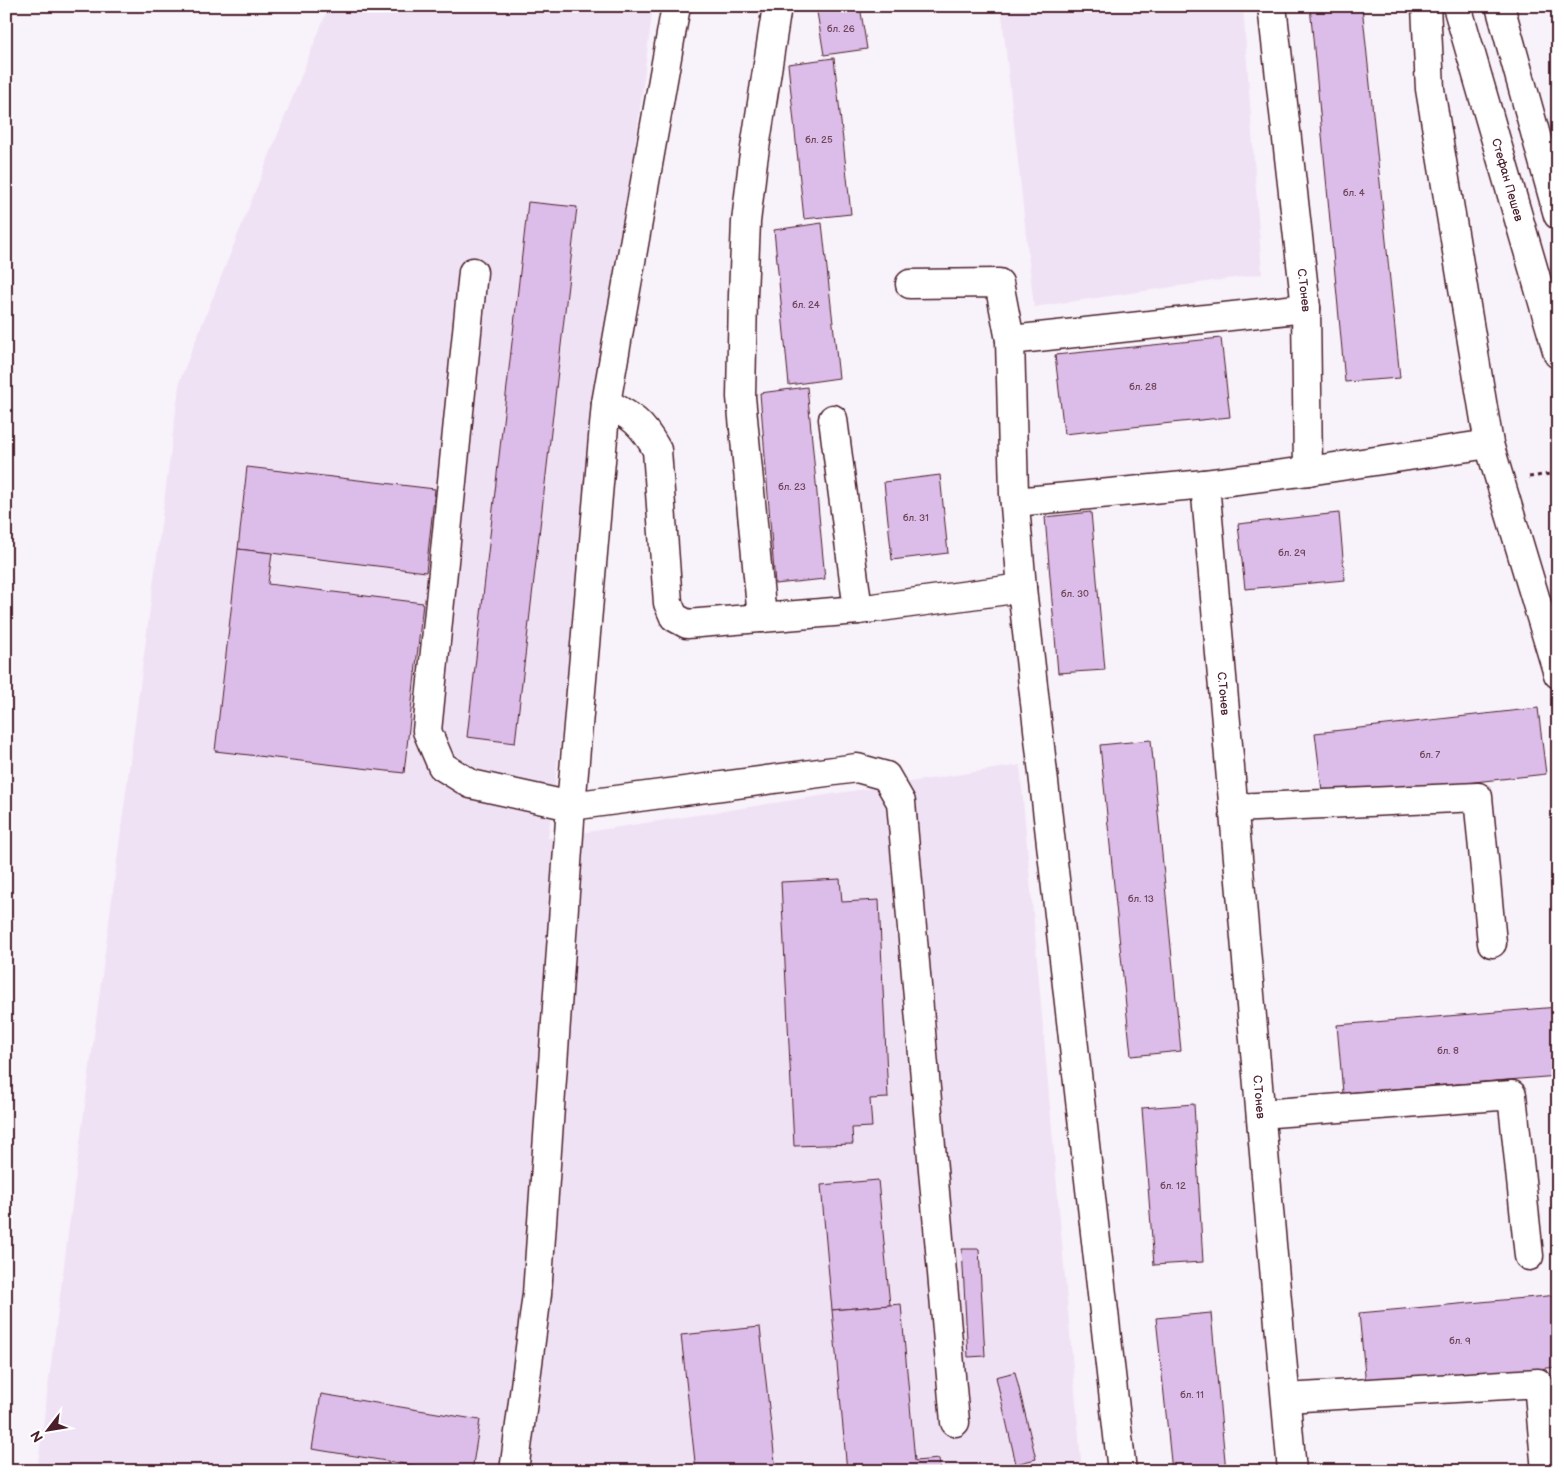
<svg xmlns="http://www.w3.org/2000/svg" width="1564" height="1477" viewBox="0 0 1564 1477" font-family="'Balsamiq Sans',sans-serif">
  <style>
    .built { fill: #f0e2f5 }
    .building { fill: #dcbce8; stroke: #4a1f2b }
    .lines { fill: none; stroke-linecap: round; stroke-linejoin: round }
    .minor-casing { stroke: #4a1f2b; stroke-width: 31 }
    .major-casing { stroke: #4a1f2b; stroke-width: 31 }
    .path { stroke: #4a1f2b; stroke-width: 3; stroke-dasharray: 4 4; stroke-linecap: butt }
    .minor { stroke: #fff; stroke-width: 28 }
    .major { stroke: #fff; stroke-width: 28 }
    .labels { text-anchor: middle; stroke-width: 4.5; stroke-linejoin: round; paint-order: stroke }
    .number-label { font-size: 10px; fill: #6e465a }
    .street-label { font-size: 12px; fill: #4a1f2b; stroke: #fff }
  </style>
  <rect width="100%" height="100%" fill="#f8f2fa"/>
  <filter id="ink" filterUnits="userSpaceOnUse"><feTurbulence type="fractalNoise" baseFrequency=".02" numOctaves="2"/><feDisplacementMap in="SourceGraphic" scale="10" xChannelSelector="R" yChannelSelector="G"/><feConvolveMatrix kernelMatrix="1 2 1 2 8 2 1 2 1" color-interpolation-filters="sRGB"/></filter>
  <g filter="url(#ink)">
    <!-- built -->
    <g class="built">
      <path d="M329,6H653L548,838L1020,765L1082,1471H37L180,380Z"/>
      <path d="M1001,6H1243L1262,274L1034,307Z"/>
    </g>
    <!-- building -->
    <g class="building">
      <path d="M816,6H860L867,49L824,55Z"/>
      <path d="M1310,6H1362L1400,378L1345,382Z"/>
      <path d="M834,58L851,214L804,219L788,64Z"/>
      <path d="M528,202L577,207L515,743L467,737Z"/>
      <path d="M822,223L839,378L789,385L774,230Z"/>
      <path d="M1221,338L1230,417L1064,434L1055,355Z"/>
      <path d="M807,387L825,579L775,584L760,393Z"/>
      <path d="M247,467L435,489L426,572L238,549Z"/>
      <path d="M940,475L948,553L892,560L884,482Z"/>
      <path d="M1091,512L1105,670L1058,673L1045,517Z"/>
      <path d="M1339,513L1345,580L1245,589L1238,524Z"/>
      <path d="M238,549L272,553L268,584L423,603L404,773L215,751Z"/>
      <path d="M1538,708L1546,774L1323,799L1315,733Z"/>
      <path d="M1151,740L1181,1051L1131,1056L1100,745Z"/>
      <path d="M840,879L842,902L879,900L888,1098L870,1099L872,1127L852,1128L853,1144L794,1146L781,882Z"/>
      <path d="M1558,1007V1076L1343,1093L1337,1025Z"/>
      <path d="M1194,1104L1203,1262L1154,1265L1142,1108Z"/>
      <path d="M878,1180L890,1305L832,1310L821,1185Z"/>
      <path d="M962,1249H979L985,1356L968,1357Z"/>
      <path d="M1558,1295V1367L1366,1385L1359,1313Z"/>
      <path d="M901,1304L915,1461L939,1459L940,1471H847L832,1310Z"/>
      <path d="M1211,1313L1226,1471H1172L1156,1318Z"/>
      <path d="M760,1327L776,1471H696L681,1335Z"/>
      <path d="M1015,1372L1036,1459L1016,1464L996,1377Z"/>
      <path d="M321,1394L480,1420L472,1471H448L312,1449Z"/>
    </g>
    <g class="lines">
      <defs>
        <g id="minor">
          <path id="s1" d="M1272,6L1306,308L1308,471L1205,484L1292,1471"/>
          <path d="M1426,6L1430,89L1489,444L1558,674"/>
          <path d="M473,272L427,731L442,766L471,784L571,806L857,768L886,776L901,802L955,1422"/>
          <path d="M910,284L999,283L1010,340L1014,494L1022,588L1122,1471"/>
          <path d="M1010,340L1306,308"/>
          <path d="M606,403C632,416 642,423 657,450L668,603L674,617L687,624L858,610L1022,588"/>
          <path d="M833,419L858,610"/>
          <path d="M1308,471L1489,444"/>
          <path d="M1015,502L1205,484"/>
          <path d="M762,618L741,397L743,295L746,222L753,161L777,6"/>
          <path d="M1234,808L1478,797L1492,943"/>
          <path d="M1261,1114L1512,1095L1529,1256"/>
          <path d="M1286,1398L1538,1383L1546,1471"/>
          <path d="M514,1471L537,1294L571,806L606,403L676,6"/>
        </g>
        <g id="major">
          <path id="s2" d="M1457,6L1558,354"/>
          <path d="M1500,6L1558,215"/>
        </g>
      </defs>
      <!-- minor casing -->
      <use href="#minor" class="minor-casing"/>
      <!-- major casing -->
      <use href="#major" class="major-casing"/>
      <!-- path -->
      <path class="path" d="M1529,477L1558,473"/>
      <!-- minor -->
      <use href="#minor" class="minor"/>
      <!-- major -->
      <use href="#major" class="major"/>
    </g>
  </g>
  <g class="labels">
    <!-- number labels -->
    <g class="number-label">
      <text x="841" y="32">бл. 26</text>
      <text x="819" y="143">бл. 25</text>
      <text x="1354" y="196">бл. 4</text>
      <text x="806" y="308">бл. 24</text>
      <text x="1143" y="390">бл. 28</text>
      <text x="792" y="490">бл. 23</text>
      <text x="916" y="521">бл. 31</text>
      <text x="1292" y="556">бл. 29</text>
      <text x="1075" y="597">бл. 30</text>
      <text x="1430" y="758">бл. 7</text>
      <text x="1141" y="902">бл. 13</text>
      <text x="1448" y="1054">бл. 8</text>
      <text x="1173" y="1189">бл. 12</text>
      <text x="1460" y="1344">бл. 9</text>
      <text x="1192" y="1398">бл. 11</text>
    </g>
    <!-- street labels -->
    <g class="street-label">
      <text dy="4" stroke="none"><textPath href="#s2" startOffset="181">Стефан Пешев</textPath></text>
      <text dy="4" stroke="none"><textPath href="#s1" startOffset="286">С.Тонев</textPath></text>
      <text dy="4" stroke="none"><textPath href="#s1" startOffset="781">С.Тонев</textPath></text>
      <text dy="4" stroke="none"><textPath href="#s1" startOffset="1186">С.Тонев</textPath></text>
    </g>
  </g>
  <!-- margin -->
  <rect width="1564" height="1477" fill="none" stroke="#fff" stroke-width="25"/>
  <rect x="12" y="12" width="1539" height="1452" fill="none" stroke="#4a1f2b" stroke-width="2" filter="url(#ink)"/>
  <!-- north arrow -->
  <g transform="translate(48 1430) rotate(239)" stroke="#ffffff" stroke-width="4" paint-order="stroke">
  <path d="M0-4L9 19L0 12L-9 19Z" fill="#4a1f2b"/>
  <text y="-8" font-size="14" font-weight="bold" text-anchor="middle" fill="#4a1f2b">N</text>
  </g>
</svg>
